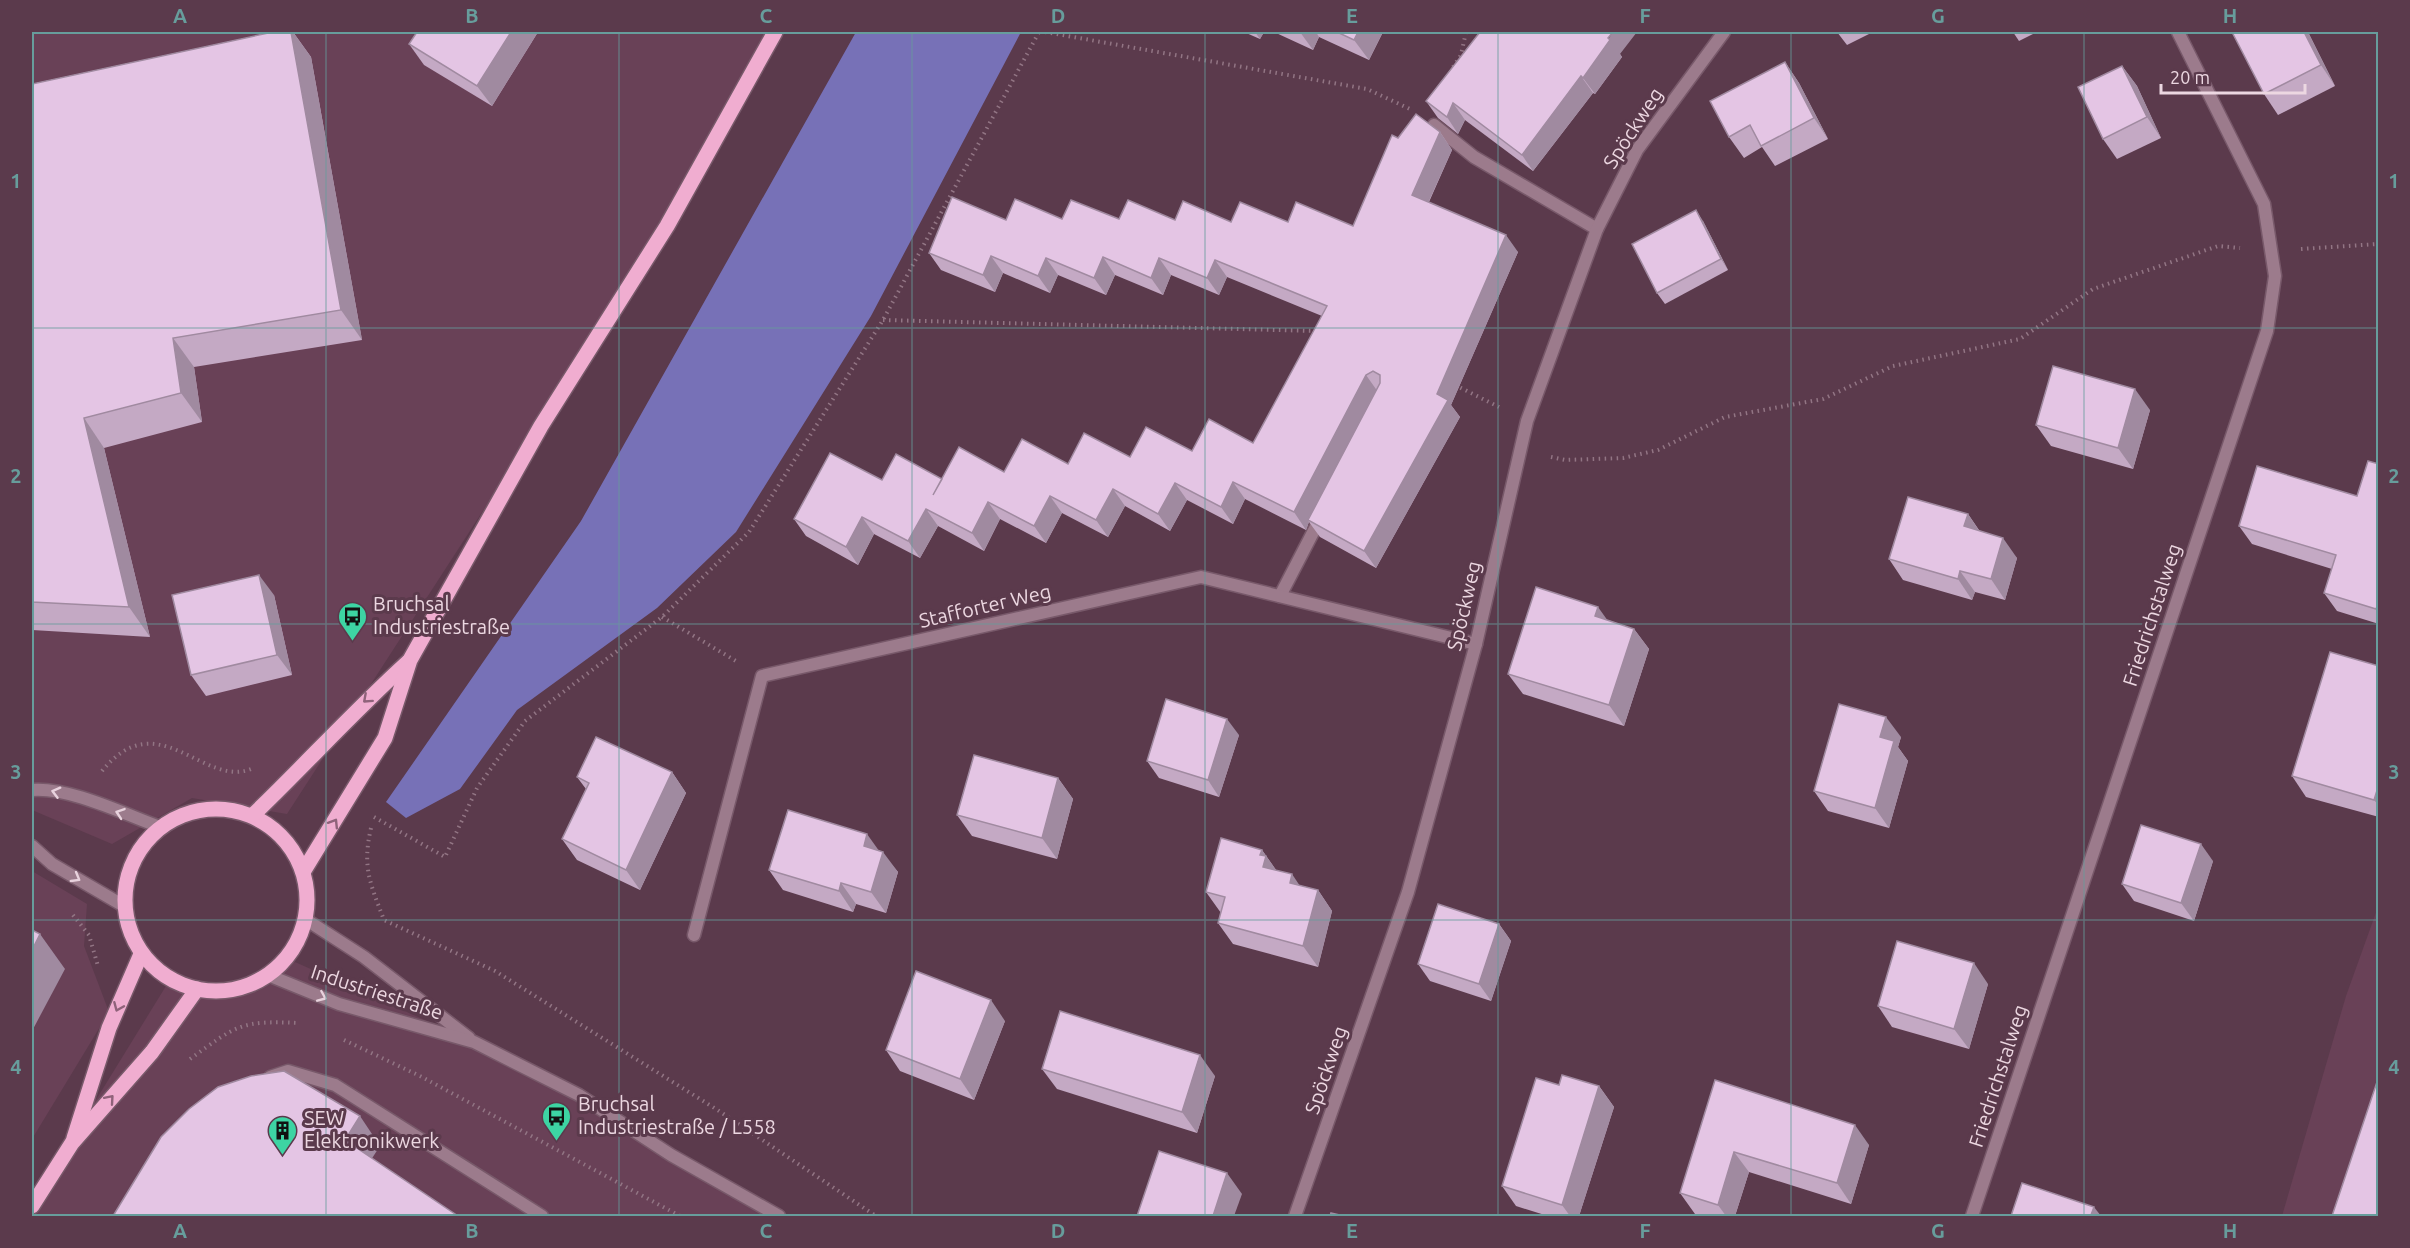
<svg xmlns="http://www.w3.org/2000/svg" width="2410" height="1248" viewBox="0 0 2410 1248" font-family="Ubuntu,sans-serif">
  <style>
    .built { fill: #694157 }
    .forest { fill: #7771b7 }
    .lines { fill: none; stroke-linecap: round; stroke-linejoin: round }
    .lane-casing { stroke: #78596a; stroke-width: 15 }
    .street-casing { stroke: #78596a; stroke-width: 15 }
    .primary-casing { stroke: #78596a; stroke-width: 18 }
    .path { stroke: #927584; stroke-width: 4; stroke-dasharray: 1.5 4.5; stroke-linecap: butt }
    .lane { stroke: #9c7b8c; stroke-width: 12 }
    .street { stroke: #9c7b8c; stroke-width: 12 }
    .primary { stroke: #f0add0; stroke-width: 15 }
    .wall { fill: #c4a9c4 }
    .shaded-wall { fill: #a08aa0 }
    .building { fill: #e4c5e4; stroke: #a08aa0; stroke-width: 1.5 }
    .oneway { stroke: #8f627a }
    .oneway2 { stroke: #e8d2dd }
    .grid { fill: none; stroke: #679d9c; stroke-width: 1.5; stroke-opacity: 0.55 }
    .labels { text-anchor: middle; stroke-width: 6; stroke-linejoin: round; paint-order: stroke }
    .street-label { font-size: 20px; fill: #ecd7e1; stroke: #5b3a4c }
    .poi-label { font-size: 20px; fill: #ecd7e1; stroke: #5b3a4c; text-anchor: start }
    .neatline { fill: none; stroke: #679d9c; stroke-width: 2 }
    .grid-label { font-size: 20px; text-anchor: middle; font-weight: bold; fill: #679d9c }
  </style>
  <rect width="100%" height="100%" fill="#5b3a4c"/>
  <!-- built -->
  <g class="built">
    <path d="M32,32H775L667,226L287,814L192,798L112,844L32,810Z"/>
    <path d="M32,871L87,904L84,946L109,1012L32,1139Z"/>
    <path d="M2378,907V1216H2282L2346,996Z"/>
    <path d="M295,962L474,1042L579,1095L779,1216H32V1204L166,986L227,992Z"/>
  </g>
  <!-- forest -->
  <path class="forest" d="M856,32H1021L871,316L736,532L657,608L517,710L460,789L406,818L386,802L581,521Z"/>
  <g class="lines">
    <defs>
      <g id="lane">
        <path d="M1434,125L1474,157L1597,229"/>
        <path d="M1280,596L1322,515"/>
        <path d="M270,1077L288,1071L335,1085L542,1216"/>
      </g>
      <g id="street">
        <path d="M32,790C70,787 124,814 160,827"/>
        <path d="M32,846L52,864L124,906"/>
        <path d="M305,919L364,957L469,1038"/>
        <path d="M694,935L762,676L1201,577L1476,644"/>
        <path d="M268,975L339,1004L474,1042L579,1095L671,1155L779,1216"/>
        <path d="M1295,1216L1408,892L1476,644L1527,421L1597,229L1637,150L1724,32"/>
        <path d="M1972,1216L2267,331L2275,276L2264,204L2178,32"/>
      </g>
      <g id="primary">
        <circle cx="216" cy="900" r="91"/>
        <path d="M253,815C305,765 354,711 408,662"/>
        <path d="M303,872L385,738L410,660L541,426L667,226L775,32"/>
        <path d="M74,1138L109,1028L141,954"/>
        <path d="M32,1206L72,1143L152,1052L197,989"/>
      </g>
    </defs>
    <!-- lane casing -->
    <use href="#lane" class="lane-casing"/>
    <!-- street casing -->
    <use href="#street" class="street-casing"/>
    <!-- primary casing -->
    <use href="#primary" class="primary-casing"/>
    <!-- path -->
    <g class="path">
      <path d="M1045,32L1367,89L1410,109"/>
      <path d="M1453,67L1461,55L1466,32"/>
      <path d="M2301,249L2378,244"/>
      <path d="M883,320L1317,331"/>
      <path d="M1455,385L1499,407"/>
      <path d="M1551,457L1565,460L1623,458L1658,450L1725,417L1823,399L1893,366L2020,339L2093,289L2218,246L2240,248"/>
      <path d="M662,617L736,661"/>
      <path d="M102,771C158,702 203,788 251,769"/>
      <path d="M374,817L445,857L477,788L525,721L662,617L749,532L883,320L1039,32"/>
      <path d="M371,828C362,867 370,883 384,920L495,971L716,1109L876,1216"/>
      <path d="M73,915L89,935L98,966"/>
      <path d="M344,1040L420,1076L680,1216"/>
      <path d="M190,1059C236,1026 240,1020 298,1023"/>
    </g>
    <!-- lane -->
    <use href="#lane" class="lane"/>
    <!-- street -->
    <use href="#street" class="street"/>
    <!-- primary -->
    <use href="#primary" class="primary"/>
  </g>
  <!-- wall -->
  <g class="wall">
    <path d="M273,32H293L311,57L362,340L194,367L202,422L104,448L150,637L32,630V84Z"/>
    <path d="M417,32H538L492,106L424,65L409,44Z"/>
    <path d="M1244,32H1264L1260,39Z"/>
    <path d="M1274,32H1383L1369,60L1319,37L1313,50Z"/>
    <path d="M1837,32H1873L1847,45Z"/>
    <path d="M2013,32H2037L2019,41Z"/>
    <path d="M2232,32H2308L2335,86L2278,115L2264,94Z"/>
    <path d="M1620,54L1622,57L1595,94L1593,93L1533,171L1465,120L1458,134L1438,118L1426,101Z"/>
    <path d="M1785,62L1799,83L1828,139L1775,166L1762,147L1744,158L1729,137Z"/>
    <path d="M2122,66L2137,86L2161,138L2117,159L2103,139Z"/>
    <path d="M1440,132L1452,150L1429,202L1518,252L1451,405L1460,417L1376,568L1320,537L1309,522L1306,530L1245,499L1233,524L1187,500L1170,531L1125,506L1108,537L1062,513L1046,543L1000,519L984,551L938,526L920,558L874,534L858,565L806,536L794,519L882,480L942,479L1253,443L1322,316L1227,277L1219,295L1171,275L1163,295L1115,275L1106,295L1058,275L1050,293L1003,273L995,292L941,270L929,253L1006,220L1119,219L1231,222H1288L1353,226L1398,138Z"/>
    <path d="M1703,221L1728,270L1665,304L1657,293Z"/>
    <path d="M2150,410L2133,469L2051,446L2036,425Z"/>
    <path d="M2379,464V624L2337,611L2324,593L2332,569L2252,544L2239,526L2357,496Z"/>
    <path d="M1968,514L1979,530L2017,558L2005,600L1975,592L1972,600L1903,580L1889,559Z"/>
    <path d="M274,595L292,675L206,696L191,675Z"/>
    <path d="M1608,620L1634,629L1649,649L1624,726L1523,694L1508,674Z"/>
    <path d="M2379,666V817L2306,797L2292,776Z"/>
    <path d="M1239,735L1219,797L1159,778L1147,761Z"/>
    <path d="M1901,737L1898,747L1908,761L1889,828L1828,811L1814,791Z"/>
    <path d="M672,772L686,793L640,890L577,860L562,839L586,789L577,777Z"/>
    <path d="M1058,778L1073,799L1057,859L972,836L957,815Z"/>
    <path d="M879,850L898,872L886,913L856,904L853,912L783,890L769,870Z"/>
    <path d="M1262,850L1276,870L1300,886L1318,890L1332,911L1318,967L1233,944L1218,923L1221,913L1206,892Z"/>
    <path d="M2213,861L2194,921L2134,901L2122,884Z"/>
    <path d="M1499,924L1511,941L1491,1001L1430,981L1418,964Z"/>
    <path d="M1988,984L1969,1049L1892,1027L1878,1006Z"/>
    <path d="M1005,1021L974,1100L900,1071L886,1050Z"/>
    <path d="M1042,1069L1215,1076L1197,1133L1057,1089Z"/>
    <path d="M1715,1080L1869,1145L1851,1204L1749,1172L1735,1216H1703L1695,1214L1680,1193Z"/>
    <path d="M1559,1085L1599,1086L1614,1107L1579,1216H1548L1516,1206L1502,1186Z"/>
  </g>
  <!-- shaded-wall -->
  <g class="shaded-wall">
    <path d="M291,32H293L311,57L362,340L341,310Z"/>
    <path d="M511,32H538L492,106L477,86Z"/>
    <path d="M1255,32H1264L1260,39Z"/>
    <path d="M1300,32H1316L1319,37L1313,50Z"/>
    <path d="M1358,32H1383L1369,60L1354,40Z"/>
    <path d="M1613,32H1637L1620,54L1622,57L1595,94L1583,78Z"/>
    <path d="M2304,32H2308L2335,86L2321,65Z"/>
    <path d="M1785,62L1799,83L1828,139L1814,118Z"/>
    <path d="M2122,66L2137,86L2161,138L2147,117Z"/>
    <path d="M1581,76L1593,93L1533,171L1522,155Z"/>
    <path d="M1453,103L1465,120L1458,134L1447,117Z"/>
    <path d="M1440,132L1452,150L1424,212L1412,195Z"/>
    <path d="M1696,210L1703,221L1728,270L1721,259Z"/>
    <path d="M1506,235L1518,252L1451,405L1460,417L1376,568L1364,551L1437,394Z"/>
    <path d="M991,256L1003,273L995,292L983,275Z"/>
    <path d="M1103,257L1115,275L1106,295L1094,278Z"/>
    <path d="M1046,258L1058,275L1050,293L1038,276Z"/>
    <path d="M1159,258L1171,275L1163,295L1151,278Z"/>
    <path d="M1215,260L1227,277L1219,295L1207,278Z"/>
    <path d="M173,338L194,367L202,422L181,393Z"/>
    <path d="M1366,375L1378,392L1308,520L1309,522L1306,530L1294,512Z"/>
    <path d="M2135,389L2150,410L2133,469L2118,448Z"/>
    <path d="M84,418L104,448L150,637L129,607Z"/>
    <path d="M1233,482L1245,499L1233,524L1221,507Z"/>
    <path d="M1175,483L1187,500L1170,531L1158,514Z"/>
    <path d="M1113,489L1125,506L1108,537L1096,520Z"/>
    <path d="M1050,496L1062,513L1046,543L1034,526Z"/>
    <path d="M988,502L1000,519L984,551L972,533Z"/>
    <path d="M926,509L938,526L920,558L908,541Z"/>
    <path d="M1968,514L1982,535L1964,526Z"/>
    <path d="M862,517L874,534L858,565L846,547Z"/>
    <path d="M2003,538L2017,558L2005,600L1991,579Z"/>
    <path d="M1960,571L1975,592L1972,600L1958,579Z"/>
    <path d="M259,575L274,595L292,675L277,655Z"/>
    <path d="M1598,607L1613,628L1595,616Z"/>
    <path d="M1634,629L1649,649L1624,726L1609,705Z"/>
    <path d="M1886,717L1901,737L1898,747L1908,761L1889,828L1875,808L1880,737Z"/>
    <path d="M1227,719L1239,735L1219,797L1208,780Z"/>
    <path d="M672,772L686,793L640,890L626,870Z"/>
    <path d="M1058,778L1073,799L1057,859L1042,838Z"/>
    <path d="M2379,784V806L2374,800Z"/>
    <path d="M867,834L882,855L864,846Z"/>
    <path d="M2201,844L2213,861L2194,921L2181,903Z"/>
    <path d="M1262,850L1281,877L1263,867L1260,855Z"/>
    <path d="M883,852L898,872L886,913L871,892Z"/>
    <path d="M1292,874L1306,895L1290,883Z"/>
    <path d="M841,883L856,904L853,912L839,891Z"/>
    <path d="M1318,890L1332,911L1318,967L1303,946Z"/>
    <path d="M1499,924L1511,941L1491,1001L1479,984Z"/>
    <path d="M40,934L65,969L32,1031V950Z"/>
    <path d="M1974,963L1988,984L1969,1049L1954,1029Z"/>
    <path d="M991,1000L1005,1021L974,1100L960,1079Z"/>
    <path d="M1200,1055L1215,1076L1197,1133L1182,1112Z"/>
    <path d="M1599,1086L1614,1107L1579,1216H1570L1562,1205Z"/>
    <path d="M360,1116L380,1146L365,1169L345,1140Z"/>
    <path d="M1855,1125L1869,1145L1851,1204L1837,1183Z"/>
    <path d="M1734,1152L1749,1172L1735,1216H1726L1718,1205Z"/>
    <path d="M1227,1173L1242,1194L1234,1216H1213Z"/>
    <path d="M2094,1207L2101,1216H2092L2091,1215Z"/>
  </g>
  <!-- building -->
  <g class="building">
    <path d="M273,32H291L341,310L173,338L181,393L84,418L129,607L32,602V84Z"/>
    <path d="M417,32H511L477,86L409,44Z"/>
    <path d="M1337,32H1358L1354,40Z"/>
    <path d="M1480,32H1613L1608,38L1610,40L1583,78L1581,76L1522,155L1453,103L1447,117L1426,101Z"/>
    <path d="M2232,32H2304L2321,65L2264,94Z"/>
    <path d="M1785,62L1814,118L1761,146L1750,125L1729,137L1710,101Z"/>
    <path d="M2122,66L2147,117L2103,139L2078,87Z"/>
    <path d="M1416,114L1440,132L1412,195L1506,235L1437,394L1448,400L1364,551L1308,520L1380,383V375L1373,371L1366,375L1294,512L1233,482L1221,507L1175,483L1158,514L1113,489L1096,520L1050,496L1034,526L988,502L972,533L926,509L908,541L862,517L846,547L794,519L830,453L882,480L896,454L942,479L933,495L959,447L1004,472L1022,439L1068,464L1084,433L1130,457L1146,427L1192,451L1209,419L1253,443L1327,306L1215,260L1207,278L1159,258L1151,278L1103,257L1094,278L1046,258L1038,276L991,256L983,275L929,253L952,197L1006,220L1015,199L1062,219L1071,200L1119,219L1128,200L1175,220L1183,201L1231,222L1240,202L1288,222L1296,202L1353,226L1392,135L1398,138Z"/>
    <path d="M1696,210L1721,259L1657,293L1632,244Z"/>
    <path d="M2053,366L2135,389L2118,448L2036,425Z"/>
    <path d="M2368,461L2379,464V601L2376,609L2324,593L2336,555L2239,526L2257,466L2357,496Z"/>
    <path d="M1908,497L1968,514L1964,526L2003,538L1991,579L1960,571L1958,579L1889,559Z"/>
    <path d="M259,575L277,655L191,675L172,595Z"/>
    <path d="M1536,587L1598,607L1595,616L1634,629L1609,705L1508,674Z"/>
    <path d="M2330,652L2379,666V784L2374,800L2292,776Z"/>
    <path d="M1166,699L1227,719L1208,780L1147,761Z"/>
    <path d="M1839,704L1886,717L1880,737L1894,741L1875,808L1814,791Z"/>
    <path d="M596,737L672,772L626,870L562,839L589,783L577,777Z"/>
    <path d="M974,755L1058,778L1042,838L957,815Z"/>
    <path d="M788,810L867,834L864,846L883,852L871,892L841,883L839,891L769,870Z"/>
    <path d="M2141,825L2201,844L2181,903L2122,884Z"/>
    <path d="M1221,838L1262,850L1260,855L1266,856L1263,867L1292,874L1290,883L1318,890L1303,946L1218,923L1225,897L1206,892Z"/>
    <path d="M1438,904L1499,924L1479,984L1418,964Z"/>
    <path d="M32,930L40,934L32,950Z"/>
    <path d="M1897,941L1974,963L1954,1029L1878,1006Z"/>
    <path d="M916,971L991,1000L960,1079L886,1050Z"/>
    <path d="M1060,1011L1200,1055L1182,1112L1042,1069Z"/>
    <path d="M284,1071L360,1116L345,1140L458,1216H113L161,1137L189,1109L218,1087L251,1076Z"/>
    <path d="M1562,1075L1599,1086L1562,1205L1502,1186L1536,1078L1559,1085Z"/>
    <path d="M2379,1076V1216H2332Z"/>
    <path d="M1715,1080L1855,1125L1837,1183L1734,1152L1718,1205L1680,1193Z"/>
    <path d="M1159,1151L1227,1173L1213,1216H1137Z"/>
    <path d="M2022,1183L2094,1207L2091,1215L2096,1216H2011Z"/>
    <path d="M1331,1213L1344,1216H1330Z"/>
  </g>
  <!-- one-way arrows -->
  <defs><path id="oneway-chevron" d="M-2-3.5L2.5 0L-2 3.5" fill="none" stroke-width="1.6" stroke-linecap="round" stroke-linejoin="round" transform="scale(1.5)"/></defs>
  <g class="oneway">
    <use href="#oneway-chevron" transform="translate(367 699) rotate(138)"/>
    <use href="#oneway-chevron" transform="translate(334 823) rotate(-58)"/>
    <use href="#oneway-chevron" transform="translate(118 1007) rotate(113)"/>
    <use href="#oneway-chevron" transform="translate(110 1099) rotate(-49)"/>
  </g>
  <g class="oneway2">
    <use href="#oneway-chevron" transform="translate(56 792) rotate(-165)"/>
    <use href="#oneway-chevron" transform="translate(120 813) rotate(-161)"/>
    <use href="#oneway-chevron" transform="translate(76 878) rotate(30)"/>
    <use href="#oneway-chevron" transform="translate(322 997) rotate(23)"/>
  </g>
  <!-- grid -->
  <path class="grid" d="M326,32V1216M619,32V1216M912,32V1216M1205,32V1216M1498,32V1216M1791,32V1216M2084,32V1216M32,328H2378M32,624H2378M32,920H2378"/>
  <!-- icons -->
  <defs>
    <symbol id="bus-pin" viewBox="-11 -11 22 30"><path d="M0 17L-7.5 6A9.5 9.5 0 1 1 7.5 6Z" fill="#3dd4a3" stroke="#5b3a4c"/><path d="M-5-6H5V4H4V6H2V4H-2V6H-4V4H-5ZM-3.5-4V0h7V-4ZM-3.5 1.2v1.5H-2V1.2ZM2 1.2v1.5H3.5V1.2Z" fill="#111"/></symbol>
    <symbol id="building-pin" viewBox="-11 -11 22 30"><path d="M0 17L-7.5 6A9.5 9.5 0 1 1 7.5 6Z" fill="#3dd4a3" stroke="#5b3a4c"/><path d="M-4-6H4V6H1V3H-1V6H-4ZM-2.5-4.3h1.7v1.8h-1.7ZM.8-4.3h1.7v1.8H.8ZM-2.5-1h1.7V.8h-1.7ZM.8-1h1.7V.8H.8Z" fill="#111"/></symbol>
  </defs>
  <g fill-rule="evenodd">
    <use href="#bus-pin" x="336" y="600" width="33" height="45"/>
    <use href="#bus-pin" x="540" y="1100" width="33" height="45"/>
    <use href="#building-pin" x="266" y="1114" width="33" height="45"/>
  </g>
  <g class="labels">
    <!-- street labels -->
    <g class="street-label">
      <text transform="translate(1633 128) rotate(-57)" y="7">Spöckweg</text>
      <text transform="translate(985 606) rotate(-13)" y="7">Stafforter Weg</text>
      <text transform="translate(1464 606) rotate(-77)" y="7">Spöckweg</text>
      <text transform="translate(2152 615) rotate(-72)" y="7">Friedrichstalweg</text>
      <text transform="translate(377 992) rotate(18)" y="7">Industriestraße</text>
      <text transform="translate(1326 1070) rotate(-71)" y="7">Spöckweg</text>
      <text transform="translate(1998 1076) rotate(-72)" y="7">Friedrichstalweg</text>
    </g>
    <!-- poi labels -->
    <g class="poi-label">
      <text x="373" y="611">Bruchsal<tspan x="373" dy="23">Industriestraße</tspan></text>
      <text x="578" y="1111">Bruchsal<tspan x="578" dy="23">Industriestraße / L558</tspan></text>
      <text x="304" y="1125">SEW<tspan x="304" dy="23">Elektronikwerk</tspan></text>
    </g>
  </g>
  <!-- border -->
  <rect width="2410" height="1248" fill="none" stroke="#5b3a4c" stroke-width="66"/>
  <!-- scale -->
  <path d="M2161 84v9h144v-9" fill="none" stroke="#ecd7e1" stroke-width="3"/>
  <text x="2170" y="84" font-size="18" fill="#ecd7e1" stroke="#5b3a4c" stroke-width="4.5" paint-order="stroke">20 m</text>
  <rect x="33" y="33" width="2344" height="1182" class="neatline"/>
  <g class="grid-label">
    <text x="180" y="23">A</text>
    <text x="472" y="23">B</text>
    <text x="766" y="23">C</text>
    <text x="1058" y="23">D</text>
    <text x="1352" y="23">E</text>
    <text x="1645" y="23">F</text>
    <text x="1938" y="23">G</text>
    <text x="2230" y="23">H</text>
    <text x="16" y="188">1</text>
    <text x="2394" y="188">1</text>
    <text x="16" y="483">2</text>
    <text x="2394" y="483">2</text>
    <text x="16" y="779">3</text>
    <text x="2394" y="779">3</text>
    <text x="16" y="1074">4</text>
    <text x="2394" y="1074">4</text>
    <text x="180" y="1238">A</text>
    <text x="472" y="1238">B</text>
    <text x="766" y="1238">C</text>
    <text x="1058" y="1238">D</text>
    <text x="1352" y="1238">E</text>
    <text x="1645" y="1238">F</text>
    <text x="1938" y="1238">G</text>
    <text x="2230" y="1238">H</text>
  </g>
</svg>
